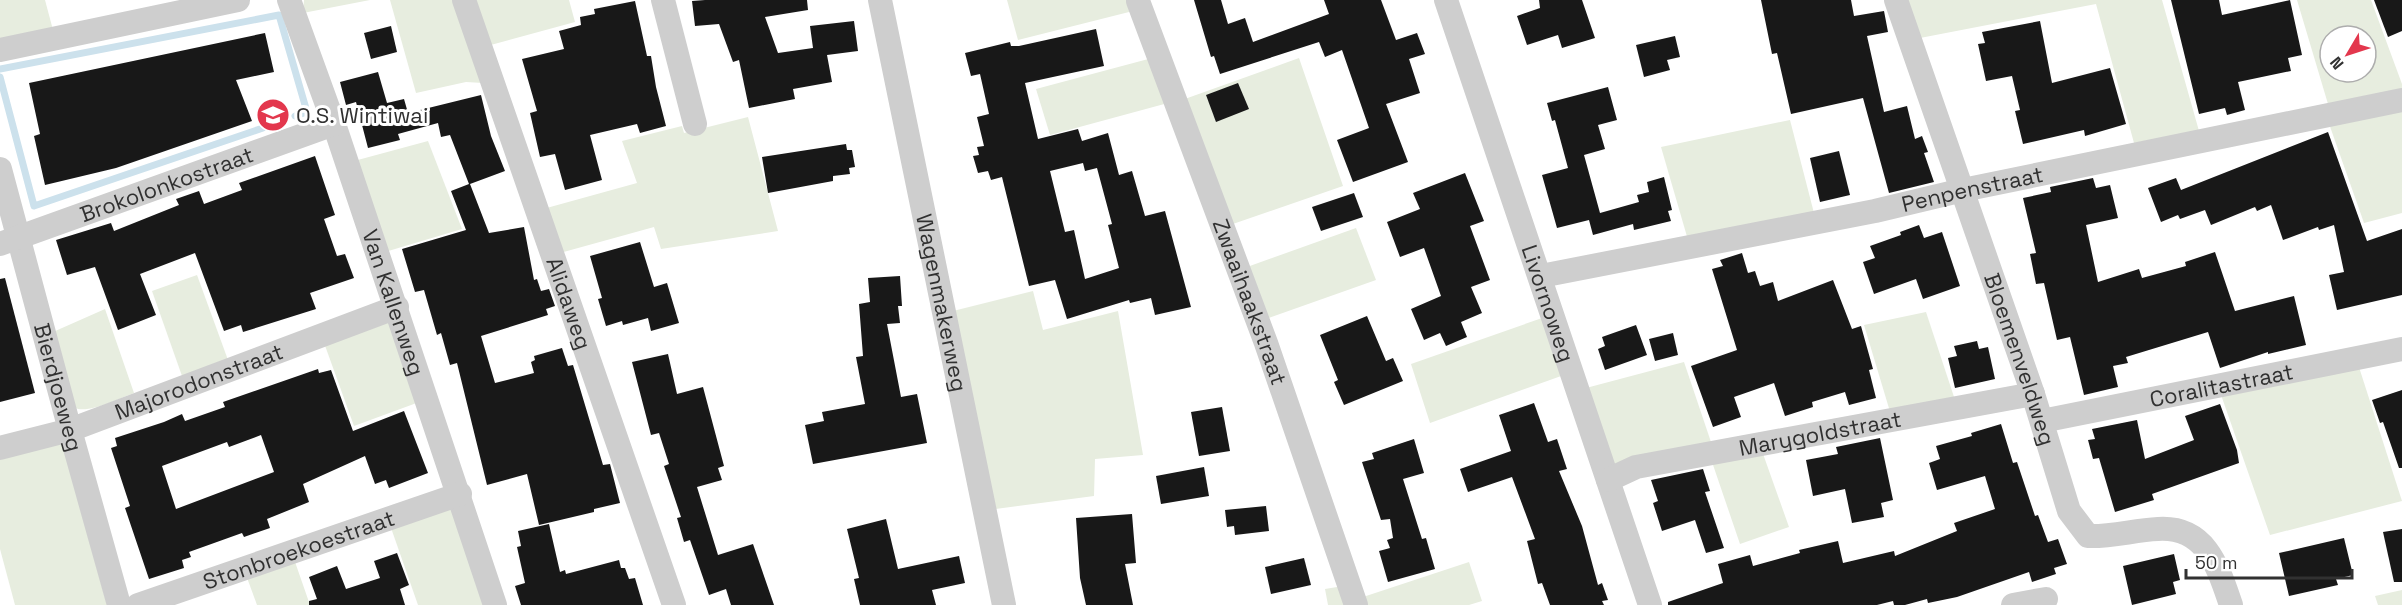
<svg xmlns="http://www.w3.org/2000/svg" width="2402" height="605" viewBox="0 0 2402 605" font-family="'Space Grotesk',sans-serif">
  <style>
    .green { fill: #e7eddf; fill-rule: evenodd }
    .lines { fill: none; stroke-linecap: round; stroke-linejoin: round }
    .stream { stroke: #cce1ec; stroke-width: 7 }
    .building { fill: #181818; fill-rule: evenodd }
    .street { stroke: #cecece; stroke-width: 24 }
    .labels { text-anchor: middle; stroke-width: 6; stroke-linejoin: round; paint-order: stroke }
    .poi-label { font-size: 22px; fill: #313131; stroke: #fff; text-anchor: start }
    .street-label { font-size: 22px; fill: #313131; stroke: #fff }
  </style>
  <rect width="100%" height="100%" fill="#fff"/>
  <!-- green -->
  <g class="green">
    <path d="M0,0H45L53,30L0,43Z"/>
    <path d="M304,0H370L303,13Z"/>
    <path d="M390,0H459L483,83L466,82L416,93Z"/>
    <path d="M469,0H569L575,22L487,46Z"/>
    <path d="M1007,0H1130L1133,11L1018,40Z"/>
    <path d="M1906,0H2162L2199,131L2134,143L2096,4L1920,38Z"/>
    <path d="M2297,0H2371L2402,84V90L2328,104ZM2330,36H2366V72H2330Z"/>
    <path d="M1152,58L1168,103L1050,135L1036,89Z"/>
    <path d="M1299,58L1343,186L1230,225L1182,100Z"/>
    <path d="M2402,104V213L2364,223L2327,118Z"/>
    <path d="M748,117L778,231L661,249L654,227L560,253L543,209L637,183L622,141L682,126L684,133Z"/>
    <path d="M1790,120L1815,217L1688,240L1661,147Z"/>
    <path d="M428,141L462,229L385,252L354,161Z"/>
    <path d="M1356,228L1376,280L1266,319L1247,267Z"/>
    <path d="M197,275L228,360L182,376L152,291Z"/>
    <path d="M1033,291L1043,330L1118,311L1143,455L1095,459L1094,496L988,510L949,312Z"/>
    <path d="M105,309L134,393C120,398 89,414 75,408L53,332Z"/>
    <path d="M1926,312L1956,403L1891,415L1864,325Z"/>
    <path d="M1545,317L1564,375L1430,423L1411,364Z"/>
    <path d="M386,321L394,325L422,401L354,426L323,340Z"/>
    <path d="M1684,362L1712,445L1614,467L1586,388Z"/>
    <path d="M2358,364L2402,501L2270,535L2220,392Z"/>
    <path d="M60,435L107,605H15L0,549V445Z"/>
    <path d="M1762,451L1789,527L1740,544L1711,459Z"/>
    <path d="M448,507L455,511L488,605H418L390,525Z"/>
    <path d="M294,559L310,605H257L246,575Z"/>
    <path d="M1469,562L1482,601L1469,605H1363L1360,598Z"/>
    <path d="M1343,586L1349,605H1328L1325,589Z"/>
    <path d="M2402,590V605H2378L2375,596Z"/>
  </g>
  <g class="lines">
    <!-- stream -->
    <g class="stream">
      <path d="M0,69L279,15L307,112L295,116"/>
      <path d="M0,77L34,206L263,128"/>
    </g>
  </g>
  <!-- building -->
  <g class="building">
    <path d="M705,0H807L808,10L765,17L778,53L813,48L810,26L854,21L858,51L827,55L832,82L793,89L795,99L749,108L739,60L733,62L719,24L695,26L692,1Z"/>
    <path d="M1194,0H1221L1228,24L1245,18L1253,42L1329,14L1324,0H1381L1396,40L1417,33L1425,54L1409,59L1420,93L1386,104L1408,162L1353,182L1337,140L1369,128L1342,50L1325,57L1319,42L1220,74L1214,56L1211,57Z"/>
    <path d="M1539,0H1582L1595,38L1562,48L1558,35L1527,45L1517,16L1540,8Z"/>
    <path d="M1761,0H1851L1854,16L1884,11L1888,32L1867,36L1884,112L1907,106L1915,139L1922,136L1928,152L1924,153L1934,182L1889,193L1863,98L1791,114L1777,53L1772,54Z"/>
    <path d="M2171,0H2219L2222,15L2290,0L2302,55L2288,58L2291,71L2238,82L2245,110L2227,115L2225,108L2199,114Z"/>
    <path d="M2374,0H2402V31L2388,37Z"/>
    <path d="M635,1L647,56H651L656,87L666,126L640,133L637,124L590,135L602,180L565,190L555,154L540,157L530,113L537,111L522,59L564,49L559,31L581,25L580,17L595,14L594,9Z"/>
    <path d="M2040,21L2052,83L2110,68L2126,124L2085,136L2084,130L2023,144L2015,111L2020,110L2012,76L1986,81L1978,44L1985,43L1982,32Z"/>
    <path d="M391,26L397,52L371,59L364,33Z"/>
    <path d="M1096,29L1104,66L1025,83L1038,139L1078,129L1082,141L1108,133L1119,175L1132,171L1145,216L1165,211L1191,307L1155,315L1151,298L1130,303L1129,300L1067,319L1055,280L1029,286L1002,177L991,180L988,171L978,173L973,156L979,155L977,147L984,146L977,117L989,114L980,74L971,76L965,53L1010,42L1011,46H1019ZM1083,163L1085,171L1097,168L1112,224L1108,225L1119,268L1085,279L1074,230L1065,232L1050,171Z"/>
    <path d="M265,33L274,72L236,80L252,121L116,168L45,185L34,136L40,134L29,83Z"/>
    <path d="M1675,36L1680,57L1667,60L1670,70L1644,77L1636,45Z"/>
    <path d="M378,72L387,103L404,99L408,113L481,95L491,136L505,171L470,184L489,233L524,227L534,280L537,279L541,291L549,289L555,306L546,309L548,315L481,336L495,383L534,373L531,362L535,360L534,356L562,348L568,366L573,365L603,465L610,464L620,503L594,509V512L539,525L527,474L487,485L457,363L450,365L441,333L437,335L424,290L415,292L402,249L466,230L451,191L469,184L450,135L441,137L438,123L398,134L400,140L368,148L356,102L346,105L340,82Z"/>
    <path d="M1238,83L1249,109L1216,122L1206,95Z"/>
    <path d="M1608,87L1617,120L1598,125L1605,149L1584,155L1600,213L1639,202L1637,195L1649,192L1647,182L1664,177L1672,210L1668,211L1671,221L1634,230L1633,224L1593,235L1589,220L1557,228L1542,175L1568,168L1555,120L1552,121L1547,103Z"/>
    <path d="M2328,132L2367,241L2402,229V295L2337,310L2329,275L2344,272L2334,225L2319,230L2318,227L2283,240L2271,205L2257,211L2255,207L2211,225L2205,210L2180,219L2178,215L2161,222L2148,188L2176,178L2181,190Z"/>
    <path d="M846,144L847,150H852L855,167L849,168L850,174L833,176V181L768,193L762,157Z"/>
    <path d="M1839,151L1850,195L1820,202L1810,158Z"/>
    <path d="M315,156L335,215L324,219L337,256L345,254L354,278L310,293L316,309L243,332L241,325L224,331L195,253L140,274L156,315L118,330L95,267L67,275L56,240L111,223L114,231L179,205L176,199L199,191L204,204L242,190L239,183Z"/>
    <path d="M1465,173L1484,221L1470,226L1490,280L1471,287L1482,313L1461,322L1467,337L1446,346L1440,333L1424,340L1411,309L1441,296L1424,248L1400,257L1387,222L1420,209L1413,193Z"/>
    <path d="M2093,178L2096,188L2110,185L2118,218L2086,225L2098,282L2139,269L2142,278L2186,266L2185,262L2215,252L2235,311L2294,296L2306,345L2268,354V352L2220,368L2208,332L2126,357L2128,363L2113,366L2118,387L2084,395L2070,337L2057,340L2044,283L2036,284L2030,254L2036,253L2023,198L2051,192L2050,187Z"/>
    <path d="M1354,193L1363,217L1321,231L1312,207Z"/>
    <path d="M1919,225L1924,238L1942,232L1960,286L1923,299L1916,279L1874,294L1863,262L1875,258L1870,246L1901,235L1900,232Z"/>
    <path d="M640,242L654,287L667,283L679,323L651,331L648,318L623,325L622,321L606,326L598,299L602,298L590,256Z"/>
    <path d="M1742,253L1748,273L1755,271L1760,286L1773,282L1778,301L1833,280L1852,329L1861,326L1873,369L1869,370L1876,398L1849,405L1845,392L1812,402L1813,407L1785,416L1774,383L1734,397L1741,417L1713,427L1691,366L1737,350L1712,269L1723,266L1720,260Z"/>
    <path d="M900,276L902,306H898L900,323L887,324L901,397L917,394L927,443L813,464L805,425L824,421L822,412L865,404L856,357L863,356L859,304L870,302L868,278Z"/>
    <path d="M5,278L35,393L0,402V279Z"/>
    <path d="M1367,316L1386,361L1393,358L1403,381L1344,405L1334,382L1338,380L1320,335Z"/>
    <path d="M1636,325L1647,355L1605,370L1598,349L1605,346L1602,337Z"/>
    <path d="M1673,333L1678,355L1655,361L1649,339Z"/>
    <path d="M1977,341L1979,349L1988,347L1995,379L1955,388L1948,358L1957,356L1954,346Z"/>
    <path d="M668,354L677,394L703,387L724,466L718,468L722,480L697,487L718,555L753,544L774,605H731L726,589L709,595L690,540L684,542L677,518L681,517L664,466L669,464L659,433L651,435L632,362Z"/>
    <path d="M318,369L319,373L331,370L353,431L404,411L428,473L389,488L386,480L375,484L365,456L303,484L309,502L267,519L270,528L244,537L242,533L189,552L191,557L182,560L184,568L149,579L125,508L130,506L111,448L117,446L115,438L164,422L182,414L185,421L225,407L223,402ZM261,435L274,472L176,509L162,466L227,442L229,447Z"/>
    <path d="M2402,390V468H2399L2383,422L2380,423L2372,400Z"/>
    <path d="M1534,403L1548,442L1557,439L1567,469L1559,471L1582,526L1598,585L1602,583L1608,600L1602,601L1604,605H1550L1542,583L1538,584L1527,541L1535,539L1512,477L1468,492L1460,469L1511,451L1499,415Z"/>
    <path d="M2220,404L2237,450L2239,463L2152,494L2154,500L2115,512L2099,458L2093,459L2088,440L2095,439L2092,429L2137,420L2145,459L2194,440L2185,416Z"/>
    <path d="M1222,407L1230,451L1199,456L1191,412Z"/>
    <path d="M2001,424L2013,463L2017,462L2035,516L2038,515L2048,542L2058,539L2067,564L2054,568L2056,574L2032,582L2029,572L1957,597L1928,603L1927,599L1905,605H1894L1893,601L1877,605H1668V602L1723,583L1718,564L1750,555L1753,566L1800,553L1799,550L1838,541L1843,563L1894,551L1895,556L1957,531L1954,523L1995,509L1985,476L1937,490L1929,463L1940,459L1936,446L1972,436L1971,433Z"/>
    <path d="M1880,438L1893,500L1881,503L1884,517L1852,523L1845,489L1813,496L1806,460L1838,454L1836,447Z"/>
    <path d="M1414,439L1424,473L1403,479L1422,539L1426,538L1435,569L1388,582L1379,551L1390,548L1387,540L1393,538L1390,519L1381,520L1362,462L1374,459L1372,453Z"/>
    <path d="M1204,467L1209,496L1161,504L1156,476Z"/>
    <path d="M1703,469L1710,491L1705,492L1724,548L1706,553L1695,520L1662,531L1653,503L1658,501L1651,480Z"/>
    <path d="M1266,506L1269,531L1235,535L1234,526L1227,527L1225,510Z"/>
    <path d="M1132,514L1136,563L1125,564L1133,605H1086L1080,578L1076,518Z"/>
    <path d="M886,519L898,569L959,556L965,583L932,590L936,605H860L854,579L859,578L847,529Z"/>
    <path d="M549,524L560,572L565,570L566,574L619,560L621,568H625L629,579L635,578L643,605H521L515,586L525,583L517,547L521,546L518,531Z"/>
    <path d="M2402,529V582H2394L2383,532Z"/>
    <path d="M2344,538L2353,575L2336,579L2338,585L2289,596L2279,553Z"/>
    <path d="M397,553L409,585L400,589L405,605H309V601L317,599L309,577L337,566L346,589L380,578L374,561Z"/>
    <path d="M2174,554L2180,580L2173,582L2176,594L2132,605L2123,566Z"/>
    <path d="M1304,558L1311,585L1271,594L1265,567Z"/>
  </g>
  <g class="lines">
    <!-- street -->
    <g class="street">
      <path id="s1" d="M289,0L334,124L495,605"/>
      <path id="s2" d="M464,0L674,605"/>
      <path d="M663,0L695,124"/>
      <path id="s3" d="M880,0L1004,605"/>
      <path id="s4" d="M1446,0L1650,605"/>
      <path id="s5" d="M1896,0L2033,394L2069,511L2088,536C2112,537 2134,530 2158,529C2206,526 2218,567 2231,605"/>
      <path id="s6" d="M1138,1L1266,343L1356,605"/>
      <path d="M0,50L238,0"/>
      <path id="s7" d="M0,169L70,430L119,605"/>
      <path id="s8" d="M0,244L334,124"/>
      <path id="s9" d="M1541,276L1875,211L1963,190L2402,100"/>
      <path id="s10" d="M2042,421L2402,349"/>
      <path id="s11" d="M0,448L70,430L397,307"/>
      <path id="s12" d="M1608,480L1636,467L2033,394"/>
      <path id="s13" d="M138,605L460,494"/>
      <path d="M2013,605L2046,599"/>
    </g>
  </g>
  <!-- icons -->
  <defs>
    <symbol id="school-disc" viewBox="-11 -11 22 22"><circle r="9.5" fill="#e3374d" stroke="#fff"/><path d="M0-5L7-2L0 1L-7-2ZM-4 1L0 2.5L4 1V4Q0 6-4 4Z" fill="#fff"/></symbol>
  </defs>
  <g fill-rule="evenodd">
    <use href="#school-disc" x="254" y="96" width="38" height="38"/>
  </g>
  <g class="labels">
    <!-- poi labels -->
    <g class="poi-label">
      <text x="296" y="123">O.S. Wintiwai</text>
    </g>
    <!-- street labels -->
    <g class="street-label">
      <text dy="8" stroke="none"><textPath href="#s8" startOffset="177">Brokolonkostraat</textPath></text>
      <text dy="8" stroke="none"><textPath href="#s9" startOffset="440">Penpenstraat</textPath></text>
      <text dy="8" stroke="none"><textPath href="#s1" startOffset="320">Van Kallenweg</textPath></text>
      <text dy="8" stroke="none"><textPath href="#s2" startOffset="321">Alidaweg</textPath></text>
      <text dy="8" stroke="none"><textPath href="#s3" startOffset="309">Wagenmakerweg</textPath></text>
      <text dy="8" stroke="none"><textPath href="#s6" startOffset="321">Zwaaihaakstraat</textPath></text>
      <text dy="8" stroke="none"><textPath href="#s4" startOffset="320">Livornoweg</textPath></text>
      <text dy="8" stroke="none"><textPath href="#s5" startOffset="380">Bloemenveldweg</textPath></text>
      <text dy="8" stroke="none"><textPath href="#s11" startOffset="210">Majorodonstraat</textPath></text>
      <text dy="8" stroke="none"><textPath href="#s10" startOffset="183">Coralitastraat</textPath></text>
      <text dy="8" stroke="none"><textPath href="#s7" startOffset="226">Bierdjoeweg</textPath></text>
      <text dy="8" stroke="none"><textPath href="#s12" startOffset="218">Marygoldstraat</textPath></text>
      <text dy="8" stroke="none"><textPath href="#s13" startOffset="170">Stonbroekoestraat</textPath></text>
    </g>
  </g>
  <!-- north arrow -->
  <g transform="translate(2348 54) rotate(231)"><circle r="28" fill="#ffffff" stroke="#adadad" stroke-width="1.5"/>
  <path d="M0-4.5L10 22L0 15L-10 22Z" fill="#e3374d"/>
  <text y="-9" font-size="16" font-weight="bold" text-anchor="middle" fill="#313131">N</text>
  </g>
  <!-- scale -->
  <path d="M2186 569v9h166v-9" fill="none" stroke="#313131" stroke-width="3"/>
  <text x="2195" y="569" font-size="18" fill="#313131" stroke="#ffffff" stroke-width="4.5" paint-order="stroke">50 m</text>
</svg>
